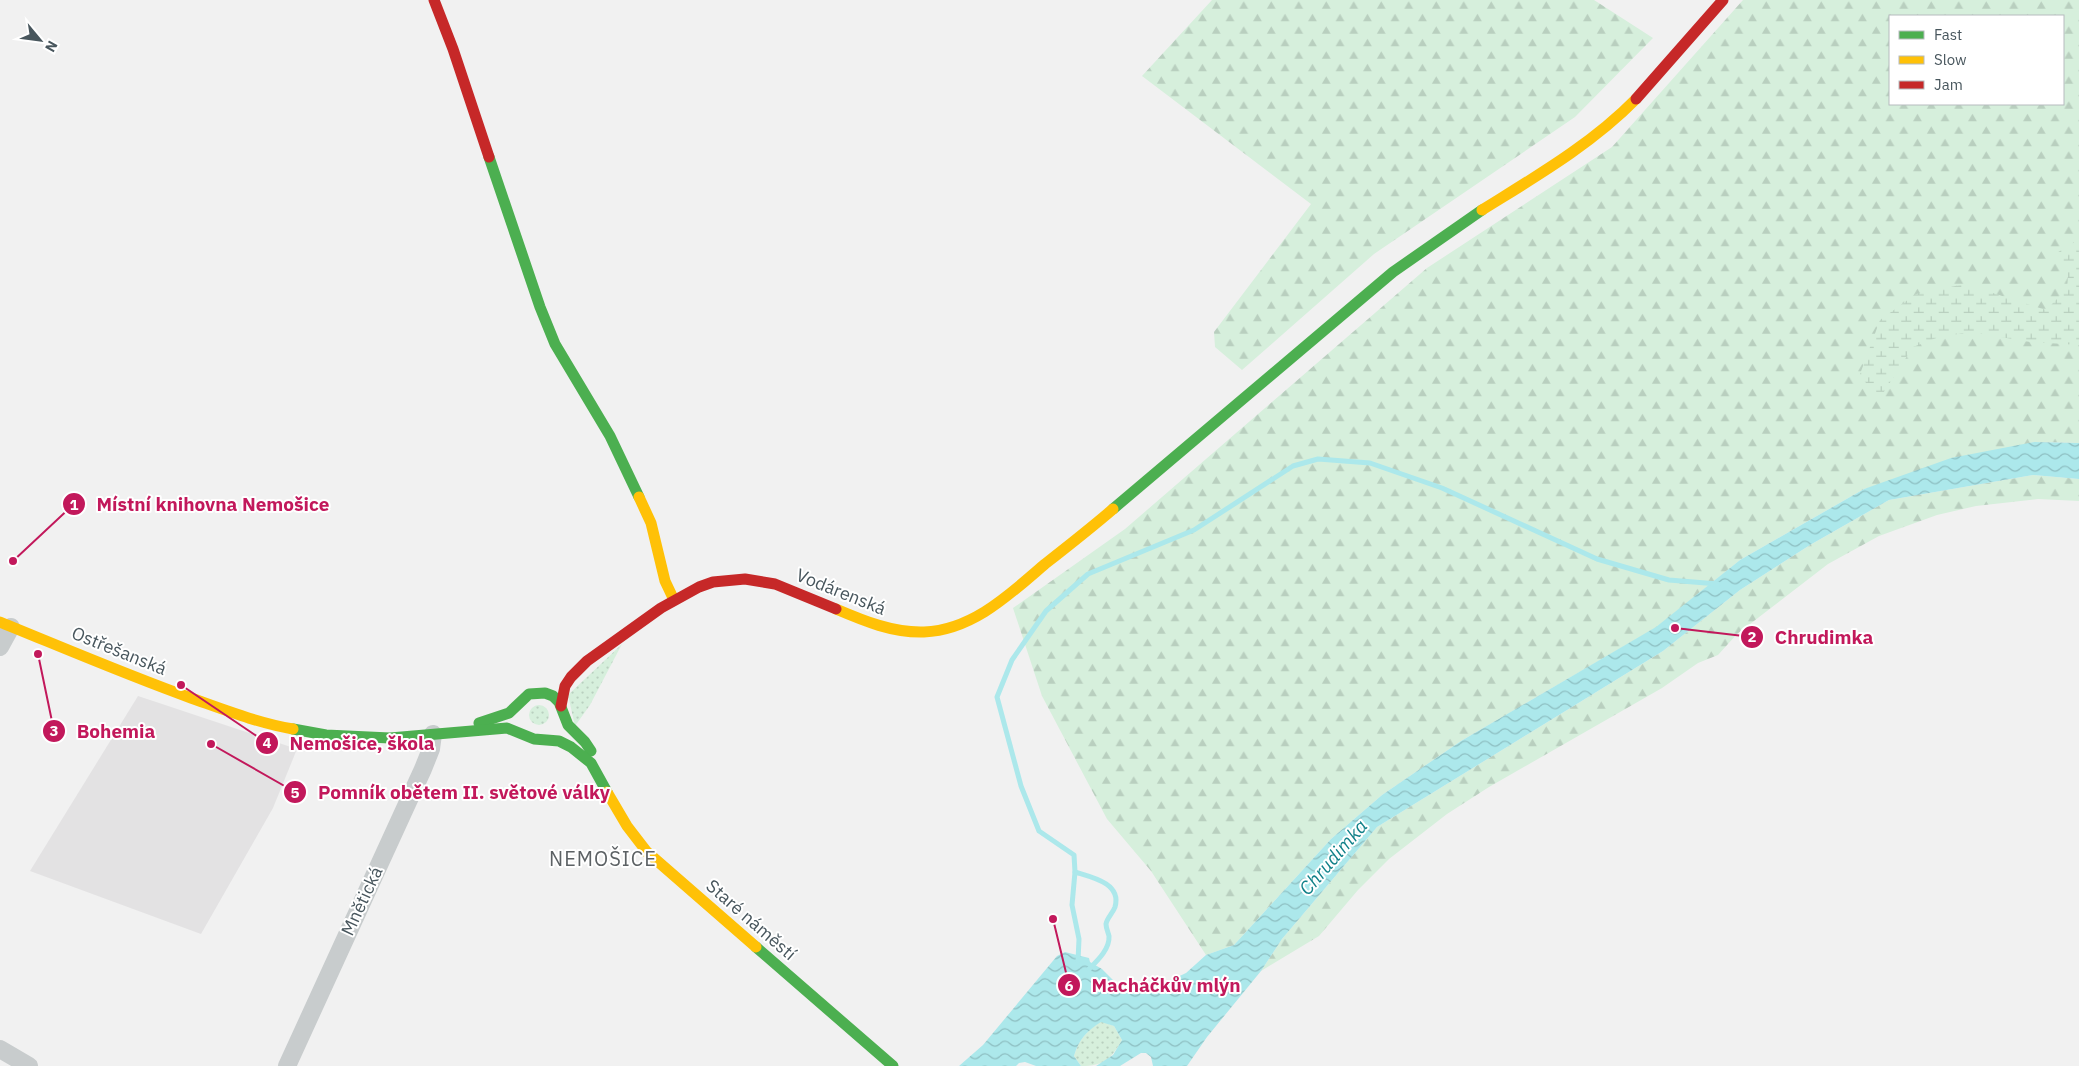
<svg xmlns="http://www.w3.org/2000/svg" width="2079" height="1066" viewBox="0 0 2079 1066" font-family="'IBM Plex Sans',sans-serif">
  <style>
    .education { fill: #e3e2e3 }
    .grass { fill: url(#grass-dots) }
    .forest { fill: url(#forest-firs); fill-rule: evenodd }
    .wetland { fill: url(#wetland-marsh) }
    .water { fill: url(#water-waves) }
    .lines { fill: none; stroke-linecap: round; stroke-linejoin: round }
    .stream { stroke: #ace8eb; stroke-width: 5 }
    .street { stroke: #c8cccd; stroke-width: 18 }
    .fast { stroke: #4caf50; stroke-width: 11 }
    .slow { stroke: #ffc107; stroke-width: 11 }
    .jam { stroke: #c62828; stroke-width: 11 }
    .labels { text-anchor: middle; stroke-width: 4; stroke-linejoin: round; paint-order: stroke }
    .street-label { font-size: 18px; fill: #48565d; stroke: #fff }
    .water-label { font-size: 19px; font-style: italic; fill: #118189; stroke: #fff }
    .quarter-label { font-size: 20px; letter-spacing: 1px; fill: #5c6164; stroke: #fff }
    .leader { fill: none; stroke: #c2185b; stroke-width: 2 }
    .callout-dot { fill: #c2185b; stroke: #fff; stroke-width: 2 }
    .mark-label { font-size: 15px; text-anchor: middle; font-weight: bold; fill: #fff }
    .callout-label { font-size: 19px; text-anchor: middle; font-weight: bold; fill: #c2185b; stroke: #fff; stroke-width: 4; stroke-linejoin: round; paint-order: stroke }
  </style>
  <defs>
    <pattern id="grass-dots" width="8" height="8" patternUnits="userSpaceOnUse" patternTransform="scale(1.25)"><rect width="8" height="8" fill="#d6efdc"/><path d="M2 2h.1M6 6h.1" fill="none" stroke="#b9cfbf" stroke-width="1.8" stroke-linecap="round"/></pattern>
    <pattern id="forest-firs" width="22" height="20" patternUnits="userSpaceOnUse" patternTransform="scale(1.25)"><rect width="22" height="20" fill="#d6efdc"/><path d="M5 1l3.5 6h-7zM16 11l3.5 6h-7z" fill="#b9cfbf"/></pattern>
    <pattern id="wetland-marsh" width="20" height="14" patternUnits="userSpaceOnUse" patternTransform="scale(1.25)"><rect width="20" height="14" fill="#d6efdc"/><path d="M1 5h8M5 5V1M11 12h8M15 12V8" fill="none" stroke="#b9cfbf"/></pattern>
    <pattern id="water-waves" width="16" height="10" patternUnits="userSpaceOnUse" patternTransform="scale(1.25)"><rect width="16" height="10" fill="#ace8eb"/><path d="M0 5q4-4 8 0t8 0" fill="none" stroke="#8ebfc2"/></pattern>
  </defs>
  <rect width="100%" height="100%" fill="#f1f1f1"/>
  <!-- education -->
  <path class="education" d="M138,696L297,749L273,808L201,934L30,871Z"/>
  <!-- grass -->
  <g class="grass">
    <path d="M622,644L590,705L575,726L568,695Z"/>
    <circle cx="539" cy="715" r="10"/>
    <path d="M1101,1021L1114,1026L1122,1040C1111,1059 1104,1066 1081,1066L1074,1056C1079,1039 1087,1031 1101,1021Z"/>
  </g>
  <!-- forest -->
  <g class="forest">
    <path d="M1212,0H1594L1653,38L1575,117L1374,254L1242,370L1215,347L1214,332L1311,204L1142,76Z"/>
    <path d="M1743,0H2079V443L2034,442L1864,489L1740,560L1657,627L1461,741L1382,795L1331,839L1234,945L1206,955L1151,871L1107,819L1042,696L1013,608L1125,529L1427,268L1612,147ZM1890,16H2063V104H1890Z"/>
    <path d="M2033,475L2079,479V501L2038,499L1976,506L1937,515L1879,536L1828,564L1737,634L1718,655L1698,663L1662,688L1489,787L1447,814L1389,859L1358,890L1319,936L1261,971L1282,939L1377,827L1663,651L1740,590L1810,545L1889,500Z"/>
  </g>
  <!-- wetland -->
  <path class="wetland" d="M2079,239V345L2030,342L1971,332L1939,337L1913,347L1878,401L1860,374L1880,320L1916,294L1965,284L2046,310L2067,289L2068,276L2055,254Z"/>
  <!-- water -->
  <path class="water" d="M2034,442L2079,443V479L2033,475L1889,500L1810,545L1740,590L1663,651L1377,827L1282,939L1261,971L1207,1037L1187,1066H1153L1151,1057L1146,1053H1141L1120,1066H1096L1113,1055L1122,1040L1114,1026L1101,1022C1087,1031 1079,1039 1074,1056L1081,1066H1036L1025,1062L1019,1063L1016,1066H959L983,1045L1057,956L1065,952L1089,958L1090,962L1102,969L1116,983L1142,990L1156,987L1186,973L1206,955L1234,945L1331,839L1382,795L1461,741L1656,627L1740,560L1864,489L1951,458Z"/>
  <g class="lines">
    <!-- stream -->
    <g class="stream">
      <path d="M1075,872C1091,877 1122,883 1115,907C1113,913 1107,918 1106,924C1106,928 1108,932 1109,936C1110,949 1097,961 1089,969"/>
      <path d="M1078,961L1079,939L1072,905L1075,872L1074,855L1039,831L1021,786L997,697L1012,660L1046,611L1088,574L1194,530L1293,466L1318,459L1370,463L1442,488L1597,559L1669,580L1718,584"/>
    </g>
    <!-- street -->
    <g class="street">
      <path d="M0,647L11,627"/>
      <path d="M0,1049L29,1066"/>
      <path d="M287,1066L423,769L431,749L433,734"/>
    </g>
    <!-- fast -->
    <g class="fast">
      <path d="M489,157L540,307L555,344L610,436L639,497"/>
      <path d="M1113,509L1393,272L1482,210"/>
      <path d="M479,723L509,713L529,694L545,693L553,696L559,702L568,725L585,742L591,751"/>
      <path d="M293,729L326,735L390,738L507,728L534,739L559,741L571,747L591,763L607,792"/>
      <path d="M756,947L893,1066"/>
    </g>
    <!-- slow -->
    <g class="slow">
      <path d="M1482,210C1535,177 1592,144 1636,99"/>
      <path d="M639,497L651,523L665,581L674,600"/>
      <path d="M836,609C864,621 893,633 924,632C973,630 1010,594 1045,564C1068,546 1091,528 1113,509"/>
      <path d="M0,622C64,648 127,675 191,698C225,710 258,723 293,729"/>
      <path d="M607,792L627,826L647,852L756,947"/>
    </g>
    <!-- jam -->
    <g class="jam">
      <path d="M434,0L453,49L489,157"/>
      <path d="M1636,99L1723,0"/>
      <path d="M561,706L565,686L571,677L587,661L661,608L699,587L713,582L745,579L775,584L836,609"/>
    </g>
  </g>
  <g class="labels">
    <!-- street labels -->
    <g class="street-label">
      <text transform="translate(841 592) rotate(22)" y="6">Vodárenská</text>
      <text transform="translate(119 651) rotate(22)" y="6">Ostřešanská</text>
      <text transform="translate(362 901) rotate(-65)" y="6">Mnětická</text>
      <text transform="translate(751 920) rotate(41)" y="6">Staré náměstí</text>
    </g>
    <!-- water labels -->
    <g class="water-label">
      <text transform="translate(1333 857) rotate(-49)" y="7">Chrudimka</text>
    </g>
    <!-- quarter labels -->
    <g class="quarter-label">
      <text x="603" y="866">NEMOŠICE</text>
    </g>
  </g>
  <!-- callouts -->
  <path class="leader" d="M13 561L74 504M1675 628L1752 637M38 654L54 731M181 685L267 743M211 744L295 792M1053 919L1069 985"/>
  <g class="callout-dot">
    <circle cx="13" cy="561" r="5"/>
    <circle cx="1675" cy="628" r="5"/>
    <circle cx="38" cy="654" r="5"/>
    <circle cx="181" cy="685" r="5"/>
    <circle cx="211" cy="744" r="5"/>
    <circle cx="1053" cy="919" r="5"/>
    <circle cx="74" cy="504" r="12"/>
    <circle cx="1752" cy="637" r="12"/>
    <circle cx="54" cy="731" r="12"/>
    <circle cx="267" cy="743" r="12"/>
    <circle cx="295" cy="792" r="12"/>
    <circle cx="1069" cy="985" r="12"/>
  </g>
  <g class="mark-label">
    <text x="74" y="510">1</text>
    <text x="1752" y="642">2</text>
    <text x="54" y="736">3</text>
    <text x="267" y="748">4</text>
    <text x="295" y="798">5</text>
    <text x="1069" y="991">6</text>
  </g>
  <g class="callout-label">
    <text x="213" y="511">Místní knihovna Nemošice</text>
    <text x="1824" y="644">Chrudimka</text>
    <text x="116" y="738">Bohemia</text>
    <text x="362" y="750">Nemošice, škola</text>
    <text x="464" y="799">Pomník obětem II. světové války</text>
    <text x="1166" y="992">Macháčkův mlýn</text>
  </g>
  <!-- legend -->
  <rect x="1889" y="15" width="175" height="90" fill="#ffffff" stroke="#b6bbbe"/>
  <rect x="1899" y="31" width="25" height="8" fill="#4caf50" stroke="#b6bbbe"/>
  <text x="1934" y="40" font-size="15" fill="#48565d">Fast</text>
  <rect x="1899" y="56" width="25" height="8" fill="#ffc107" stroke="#b6bbbe"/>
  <text x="1934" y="65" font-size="15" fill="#48565d">Slow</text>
  <rect x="1899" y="81" width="25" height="8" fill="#c62828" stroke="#b6bbbe"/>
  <text x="1934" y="90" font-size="15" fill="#48565d">Jam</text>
  <!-- north arrow -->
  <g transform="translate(40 40) rotate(119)" stroke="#ffffff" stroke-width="4" paint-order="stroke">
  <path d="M0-4L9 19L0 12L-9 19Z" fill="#48565d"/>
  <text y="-8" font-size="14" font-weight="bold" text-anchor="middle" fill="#48565d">N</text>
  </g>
</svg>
